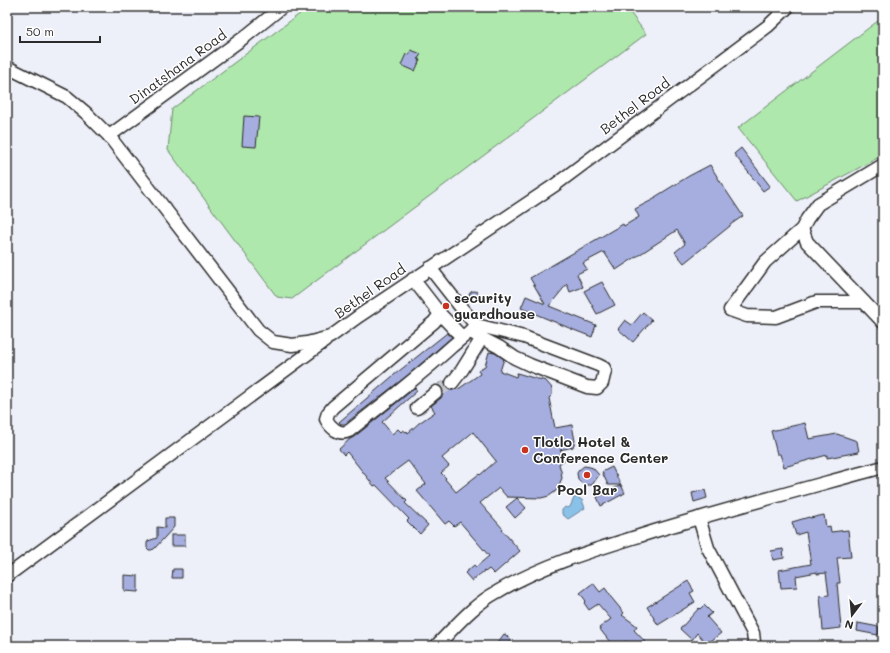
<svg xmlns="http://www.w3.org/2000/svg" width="890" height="653" viewBox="0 0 890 653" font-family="Mali,sans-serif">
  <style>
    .green { fill: #aee8ac; stroke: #6c8a6c }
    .water { fill: #8ac1e8; stroke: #64859c }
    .building { fill: #a5aedf; stroke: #2b2b2b; fill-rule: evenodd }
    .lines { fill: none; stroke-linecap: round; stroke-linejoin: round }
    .minor-tunnel { stroke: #c6c8d0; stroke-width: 12; stroke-dasharray: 12 6; stroke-linecap: butt }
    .minor-casing { stroke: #2b2b2b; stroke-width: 15 }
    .minor { stroke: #fff; stroke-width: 12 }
    .poi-dot { fill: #c8321e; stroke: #fff; stroke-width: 1.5 }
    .labels { text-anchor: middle; stroke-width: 3; stroke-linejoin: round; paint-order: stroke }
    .street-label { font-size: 14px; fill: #2b2b2b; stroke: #fff }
    .poi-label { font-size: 14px; font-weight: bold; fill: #2b2b2b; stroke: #fff; text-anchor: start }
  </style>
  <rect width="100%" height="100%" fill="#edeff9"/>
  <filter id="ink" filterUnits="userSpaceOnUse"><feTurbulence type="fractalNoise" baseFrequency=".025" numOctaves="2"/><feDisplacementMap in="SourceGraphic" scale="8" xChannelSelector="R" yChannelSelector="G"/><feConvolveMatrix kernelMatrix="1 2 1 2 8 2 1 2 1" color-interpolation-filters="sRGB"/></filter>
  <g filter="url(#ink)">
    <!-- green -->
    <g class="green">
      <path d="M309,7H626L646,34L292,299L277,297L168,150L172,109Z"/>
      <path d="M883,17V155L797,201L738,128Z"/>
    </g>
    <!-- water -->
    <path class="water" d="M577,497L582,500L585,508L568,519L562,514V510L565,507L567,508L570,507L574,498Z"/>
    <!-- building -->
    <g class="building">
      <path d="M411,50L421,54L418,59L420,60L415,71L401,65L406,54L409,55Z"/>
      <path d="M244,116L259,117L256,147L242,146Z"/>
      <path d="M741,148L770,186L763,191L734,154Z"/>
      <path d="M710,165L723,186L743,216L730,225V226L684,263L675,252L685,244L677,230L616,270L604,252L583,263L587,269L577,274L583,287L570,292L567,284L549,306L596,325L592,337L574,330L521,308L526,296L545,304L530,278L623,224L624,226L639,217L635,209L656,198L655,197L689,176Z"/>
      <path d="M602,282L615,305L597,314L584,291Z"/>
      <circle cx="474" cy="296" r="5"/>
      <path d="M643,312L652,320L633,342L618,329L625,320L632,325Z"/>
      <path d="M447,333L452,337L408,375L345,424H341L339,422L394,375Z"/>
      <path d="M489,352L495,353L504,359L500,371L516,377L517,373L537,379H539L546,381L552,388V395L549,398L555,428L572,425L575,441L573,447L560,450L567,458L559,464L561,471L562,478L559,485L556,491L549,496L541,498L507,497L499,488L480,503L503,529L502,530L520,551L494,574L489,569L485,572L484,571L472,581L465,573L474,565L476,567L489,556L460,522L454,526L449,521L445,524L417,491L426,484L408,461L385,478L407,501L405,503L428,525L420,534L407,521L409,519L376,485L374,486L347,452L344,455L339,449L350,439L354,437L415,388L417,391L382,422L392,434L398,429L401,432L403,430L406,432L407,431L408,433L419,423L435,412L431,406L441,398L443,394V390L442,388L438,385V384L445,381V385L448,389L451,390L457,389V390L480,374L478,370L485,366ZM473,432L496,461L480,475L479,474L456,492L445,479L446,478L441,473L449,466L442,458Z"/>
      <path d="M805,423L809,439L837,434L857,441L859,452L827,458V455L784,467L780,454H777L771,431Z"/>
      <path d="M584,466L590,467L593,468L599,475L592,485H585L580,482L578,479L577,473L579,470Z"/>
      <path d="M612,467L621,485H608L602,472Z"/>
      <path d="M621,485L625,493L601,506L597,497Z"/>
      <path d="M705,490L707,498L694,502L692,493Z"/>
      <path d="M517,498L526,508L515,518L506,507Z"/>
      <path d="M824,515L826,527L830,526L831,532L848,530L851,557L837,558L840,583H837L841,628L823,630L820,596L829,595L826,573L817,574V572L796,576L797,587L781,588L779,570L811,564L806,532L796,535L792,522L809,517L810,518Z"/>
      <path d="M165,518H174V527L154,549L151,550H149L147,548V543L148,541L157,538V527L165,528Z"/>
      <rect x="171" y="535" width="14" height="11"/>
      <path d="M783,549L784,558L773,560L771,551Z"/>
      <path d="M173,569H182V578H172Z"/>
      <path d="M124,575L138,576V592L124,591Z"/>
      <path d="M688,581L694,591L690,593L695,602L658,625L647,607Z"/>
      <path d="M593,583L600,592L605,588L610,595V596L624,613L622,615L637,626L634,630L649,646H631L626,641L622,646H613L599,628L611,619L598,604L589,610L584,603L586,601L580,593Z"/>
      <path d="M704,605L712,613L707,617L721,633L707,644L697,633L692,640L680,629L699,608L700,609Z"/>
      <path d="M858,623L879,627L878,635L857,631Z"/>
      <path d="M504,634L512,640L507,646H495Z"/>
    </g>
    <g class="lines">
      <!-- minor-tunnel -->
      <path class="minor-tunnel" d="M436,392L452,383"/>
      <defs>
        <g id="minor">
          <path d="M7,67L67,97L86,113L109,136L258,330L273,342L292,345L307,343L330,337L359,316L555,185L768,26L788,7"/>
          <path d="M109,136L246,36L282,7"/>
          <path d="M802,229L807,242L883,322"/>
          <path d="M413,279L440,314L434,322L333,407L328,413L326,419C330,427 339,436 349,431C383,404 417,378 449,349C458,341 468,334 476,325L463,310L430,268"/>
          <path d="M864,302H816L776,317L747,316L730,310L765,262L802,229L807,219L818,204L883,165"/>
          <path d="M440,314L462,337"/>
          <path d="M470,332L499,347L515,358L530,365L587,387L597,388L602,383L605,371L604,368L598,365L524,337L476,325"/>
          <path d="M452,383L462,370L482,338"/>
          <path d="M417,408L436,392"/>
          <path d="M699,518L708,548L753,633L754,642L753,646"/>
          <path d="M7,576L325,341"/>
          <path d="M436,646C455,627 473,605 497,592C546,563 601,548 655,531C731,508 807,488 883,467"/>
        </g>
      </defs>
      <!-- minor casing -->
      <use href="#minor" class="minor-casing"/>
      <!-- minor -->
      <use href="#minor" class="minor"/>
    </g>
  </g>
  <!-- markers -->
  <g class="poi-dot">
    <circle cx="446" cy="306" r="4"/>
    <circle cx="525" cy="450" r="4"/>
    <circle cx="587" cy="475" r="4"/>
  </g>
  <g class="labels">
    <!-- street labels -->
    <g class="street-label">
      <text transform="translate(178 67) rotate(-36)" y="5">Dinatshana Road</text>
      <text transform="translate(635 106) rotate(-37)" y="5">Bethel Road</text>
      <text transform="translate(370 291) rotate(-35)" y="5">Bethel Road</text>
    </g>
    <!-- poi labels -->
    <g class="poi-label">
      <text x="454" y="303">security<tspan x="454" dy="16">guardhouse</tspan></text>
      <text x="533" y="447">Tlotlo Hotel &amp;<tspan x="533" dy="16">Conference Center</tspan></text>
      <text x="587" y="495" text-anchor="middle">Pool Bar</text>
    </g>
  </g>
  <!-- margin -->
  <rect width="890" height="653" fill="none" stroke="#fff" stroke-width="24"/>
  <rect x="12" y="12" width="866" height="629" fill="none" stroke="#2b2b2b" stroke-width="1.5" filter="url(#ink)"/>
  <!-- north arrow -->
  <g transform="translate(852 615) rotate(196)" stroke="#ffffff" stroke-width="3" paint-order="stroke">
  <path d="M0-3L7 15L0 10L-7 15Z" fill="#2b2b2b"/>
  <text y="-6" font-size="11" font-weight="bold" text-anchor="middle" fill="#2b2b2b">N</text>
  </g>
  <!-- scale -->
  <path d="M20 36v6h80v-6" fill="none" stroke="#2b2b2b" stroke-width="2"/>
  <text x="26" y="36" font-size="12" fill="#2b2b2b" stroke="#ffffff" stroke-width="3" paint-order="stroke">50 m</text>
</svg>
